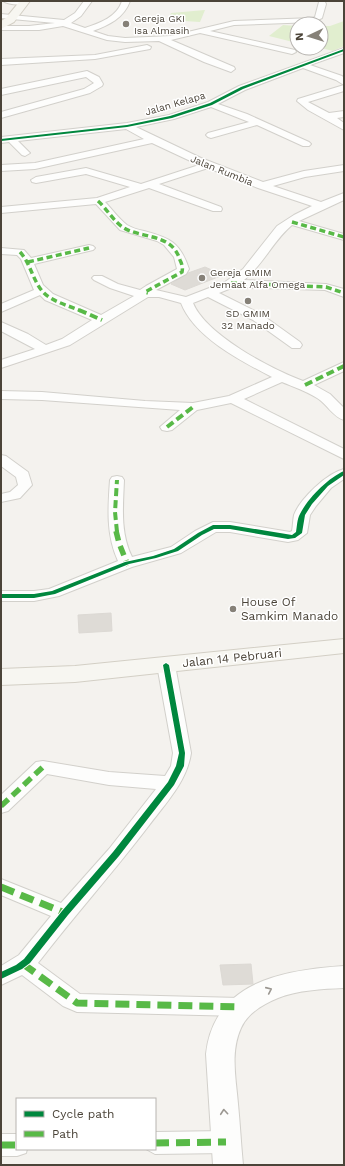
<svg xmlns="http://www.w3.org/2000/svg" width="345" height="1166" viewBox="0 0 345 1166" font-family="'Work Sans',sans-serif">
  <style>
    .green { fill: #e1eecf }
    .building { fill: #dedbd6; stroke: #dcd9d4 }
    .lines { fill: none; stroke-linecap: round; stroke-linejoin: round }
    .minor-casing { stroke: #d2d0cb; stroke-width: 2 }
    .tertiary-casing { stroke: #d2d0cb; stroke-width: 2 }
    .secondary-casing { stroke: #d3cfc5; stroke-width: 2 }
    .minor { fill: #fdfdfc; fill-rule: evenodd }
    .tertiary { fill: #fdfdfc; fill-rule: evenodd }
    .secondary { fill: #f7f6f1; fill-rule: evenodd }
    .quiet-far3 { stroke: #58b947; stroke-width: 3.5; stroke-dasharray: 6 3.5; stroke-linecap: butt }
    .quiet-far2 { stroke: #58b947; stroke-width: 4; stroke-dasharray: 8 4; stroke-linecap: butt }
    .quiet-far1 { stroke: #58b947; stroke-width: 5.5; stroke-dasharray: 10 5.5; stroke-linecap: butt }
    .quiet { stroke: #58b947; stroke-width: 7; stroke-dasharray: 14 7; stroke-linecap: butt }
    .cycleway-casing { stroke: #fff; stroke-width: 2 }
    .cycleway { fill: #00873e; fill-rule: evenodd }
    .oneway { stroke: #9b9791 }
    .poi-dot { fill: #868178; stroke: #fff; stroke-width: 1.5 }
    .labels { text-anchor: middle; stroke-width: 3; stroke-linejoin: round; paint-order: stroke }
    .far-poi-label { font-size: 10px; fill: #4b4439; stroke: #fff; text-anchor: start }
    .far-street-label { font-size: 10px; fill: #4b4439; stroke: #fff }
    .poi-label { font-size: 12px; fill: #4b4439; stroke: #fff; text-anchor: start }
    .street-label { font-size: 12px; fill: #4b4439; stroke: #fff }
  </style>
  <rect width="100%" height="100%" fill="#f4f2ee"/>
  <!-- green -->
  <g class="green">
    <path d="M205,10L200,22L168,20L171,13Z"/>
    <path d="M344,21V46L333,51L321,48V26H330Z"/>
    <path d="M283,25L297,26V43L269,36Z"/>
  </g>
  <!-- building -->
  <g class="building">
    <path d="M205,267L223,275L185,290L171,284L188,273Z"/>
    <path d="M111,613L112,631L79,633L78,615Z"/>
    <path d="M251,964L253,984L223,985L220,965Z"/>
  </g>
  <g class="lines">
    <defs>
      <g id="minor">
        <path d="M3,1H27L28,2C22,6 9,5 3,1Z"/>
        <path d="M84,1H92L81,16L71,23L85,28C100,23 117,17 122,1H130C124,18 109,25 93,31L108,36L125,38L171,36L234,21L313,18L315,17L319,2H325L326,4L322,18L314,22L234,25L210,31L295,50L296,52L292,54L200,33L171,40L234,67L235,69L231,72L204,62L159,41L125,42L107,40L63,26L39,30H1V26H29L55,23L1,18V14L64,20L75,13Z"/>
        <path d="M147,45L151,47L150,49L95,59L1,65V59L95,55Z"/>
        <path d="M344,48V53L310,65L342,76L344,78V85L336,80L303,68L245,90L218,104L247,114L309,142L311,144L309,146H303L257,125L211,138L208,137L206,135L208,133L249,122L211,107L174,119L136,127L201,158L263,182L304,171L344,165V171L305,177L273,186L321,202L344,193V200L299,221L344,234V240L292,225C273,241 263,265 244,280L326,284L344,289V297L325,290L234,287L219,293L261,314L300,342L302,345L300,348H292L253,320L208,297L193,303C206,335 271,369 303,381L344,362V371L314,385L330,394L344,408V420C333,417 327,404 317,398C306,391 294,387 282,382L244,399L344,449V459L231,403L197,410L172,430L167,431L162,430L160,427L180,410L42,400L1,399V391L42,392L145,401L193,403L229,396L272,377C241,361 194,337 181,303L159,297H148L70,345L1,368V360L35,349L1,331V322L28,334L46,345L62,339L92,320L45,300L40,295L1,312V304L34,290L21,259L17,255L1,254V248L24,250L31,258L89,245L93,246L95,248L93,250L34,264L43,285L53,294L101,315L134,296L110,288L94,280L92,278L94,276H102L118,284L140,290L146,286L177,269L174,257L164,245L157,241L120,230L96,204L1,213V207L97,198L130,187L86,174L36,183L32,182L31,180L36,177L86,168L141,184L199,165L152,143L35,169L1,171V165L35,163L144,139L126,129L18,141L30,153L25,156L22,155L9,142L1,143V137L127,123L169,115L208,102L239,86ZM208,168L258,188L312,206L294,215L277,226L243,269L225,282L186,297L156,290L186,274L189,269C180,242 170,238 144,231C139,230 132,228 127,225C119,219 112,209 105,202L149,188L213,211H221L222,209L221,207L159,184Z"/>
        <path d="M87,71L99,77L103,84L102,86L90,93L1,118V112L84,89L94,83L86,77L1,95V89Z"/>
        <path d="M344,85V91L308,102L329,113L344,111V117L337,118L344,123V130L308,110L297,101L298,99Z"/>
        <path d="M1,455L6,456L28,472L32,485L20,498L1,502V494L10,492L18,485L16,477L1,466Z"/>
        <path d="M344,469V479L331,488L316,506L310,515L307,533L298,540L288,542L230,532H216L181,553L132,567L59,596L34,601H1V591H34L49,589L118,561C106,535 108,508 110,480L112,477L117,476L122,477L124,480C123,506 120,533 132,557L171,547L195,531L213,522H230L290,532L292,531C293,526 293,520 294,515C300,499 327,473 344,469Z"/>
        <path d="M166,660L172,661L175,665L191,753C187,782 164,805 147,828C112,874 73,917 38,963L80,994L240,998L248,1001L251,1007L248,1013L240,1016L77,1012L63,1006L22,975L1,985V966L19,955L51,916L1,895V879L61,903L109,849L156,789L109,785L47,774L8,811L1,813V795L36,762L43,761L109,772L165,776L171,766L173,753L157,665L160,661Z"/>
        <path d="M226,1131L235,1134L238,1142L235,1150L226,1153L155,1154L146,1149H155V1132Z"/>
        <path d="M1,1134H17V1149H27L26,1153L17,1156H1Z"/>
      </g>
      <path id="tertiary" d="M344,966V988C322,989 298,990 278,998C263,1004 247,1014 241,1028C230,1052 236,1079 238,1104C240,1124 241,1145 243,1165H213L206,1054C214,981 284,970 344,966Z"/>
      <g id="secondary">
        <path d="M20,1H30L14,22L1,29V21L6,18Z"/>
        <path d="M344,639V653L75,682L1,685V669L75,666Z"/>
      </g>
    </defs>
    <!-- minor casing -->
    <use href="#minor" class="minor-casing"/>
    <!-- tertiary casing -->
    <use href="#tertiary" class="tertiary-casing"/>
    <!-- secondary casing -->
    <use href="#secondary" class="secondary-casing"/>
    <!-- minor -->
    <use href="#minor" class="minor"/>
    <!-- tertiary -->
    <use href="#tertiary" class="tertiary"/>
    <!-- secondary -->
    <use href="#secondary" class="secondary"/>
    <!-- quiet-far3 -->
    <g class="quiet-far3">
      <path d="M98,201C107,209 114,222 124,228C143,239 172,233 180,260C182,264 183,268 182,272L145,292L148,293"/>
      <path d="M292,222L344,237"/>
      <path d="M20,252C31,264 33,282 44,293C53,302 70,306 81,311"/>
      <path d="M28,262L89,248"/>
      <path d="M231,283L326,287L344,293"/>
    </g>
    <!-- quiet-far2 -->
    <g class="quiet-far2">
      <path d="M79,310L102,320"/>
      <path d="M305,385L344,366"/>
      <path d="M167,427L193,407"/>
      <path d="M117,532L115,512L117,480"/>
    </g>
    <!-- quiet-far1 -->
    <g class="quiet-far1">
      <path d="M116,531L119,543L127,563L125,564"/>
      <path d="M1,806L43,767"/>
    </g>
    <!-- quiet -->
    <g class="quiet">
      <path d="M1,887L65,913"/>
      <path d="M23,964L77,1003L240,1007"/>
      <path d="M155,1143L226,1142"/>
      <path d="M1,1145H17"/>
    </g>
    <defs>
      <g id="cycleway">
        <path d="M344,49V51L243,89L212,105L172,118L127,127L1,141V139L127,125L170,116L210,103L241,87Z"/>
        <path d="M344,471V475L328,486L312,504L305,515L302,533L295,538L288,539L230,529H214L202,535L178,551L156,558L129,564L55,594L34,598H1V594H34L52,591L125,562L153,556L174,549L198,533L213,525H230L292,535L296,532C297,527 297,519 300,514C308,498 328,478 344,471Z"/>
        <path d="M166,663L169,665L185,753L184,766L174,785L119,856L68,915L30,963L22,969L1,979V972L16,965L24,959L62,911L113,852L168,782L176,766L179,753L163,665Z"/>
      </g>
    </defs>
    <!-- cycleway casing -->
    <use href="#cycleway" class="cycleway-casing"/>
    <!-- cycleway -->
    <use href="#cycleway" class="cycleway"/>
  </g>
  <!-- one-way arrows -->
  <defs><path id="oneway-chevron" d="M-2-3.5L2.5 0L-2 3.5" fill="none" stroke-width="1.6" stroke-linecap="round" stroke-linejoin="round"/></defs>
  <g class="oneway">
    <use href="#oneway-chevron" transform="translate(269 990) rotate(-24)"/>
    <use href="#oneway-chevron" transform="translate(224 1112) rotate(-95)"/>
  </g>
  <!-- markers -->
  <g class="poi-dot">
    <circle cx="126" cy="24" r="4"/>
    <circle cx="202" cy="278" r="4"/>
    <circle cx="248" cy="301" r="4"/>
    <circle cx="233" cy="609" r="4"/>
  </g>
  <g class="labels">
    <!-- far-poi labels -->
    <g class="far-poi-label">
      <text x="134" y="22">Gereja GKI<tspan x="134" dy="12">Isa Almasih</tspan></text>
      <text x="210" y="276">Gereja GMIM<tspan x="210" dy="12">Jemaat Alfa Omega</tspan></text>
      <text x="248" y="317" text-anchor="middle">SD GMIM<tspan x="248" dy="12">32 Manado</tspan></text>
    </g>
    <!-- far-street labels -->
    <g class="far-street-label">
      <text transform="translate(175 103) rotate(-16)" y="4">Jalan Kelapa</text>
      <text transform="translate(222 170) rotate(22)" y="4">Jalan Rumbia</text>
    </g>
    <!-- poi labels -->
    <g class="poi-label">
      <text x="241" y="606">House Of<tspan x="241" dy="14">Samkim Manado</tspan></text>
    </g>
    <!-- street labels -->
    <g class="street-label">
      <text transform="translate(232 658) rotate(-6)" y="4">Jalan 14 Pebruari</text>
    </g>
  </g>
  <!-- border -->
  <rect width="345" height="1166" fill="none" stroke="#4b4439" stroke-width="4"/>
  <!-- legend -->
  <rect x="16" y="1098" width="140" height="52" fill="#ffffff" stroke="#b7b4b0"/>
  <rect x="24" y="1111" width="20" height="6" fill="#00873e" stroke="#b7b4b0"/>
  <text x="52" y="1118" font-size="12" fill="#4b4439">Cycle path</text>
  <rect x="24" y="1131" width="20" height="6" fill="#58b947" stroke="#b7b4b0"/>
  <text x="52" y="1138" font-size="12" fill="#4b4439">Path</text>
  <!-- north arrow -->
  <g transform="translate(309 36) rotate(266)"><circle r="19" fill="#ffffff" stroke="#b7b4b0"/>
  <path d="M0-3L7 15L0 10L-7 15Z" fill="#868178"/>
  <text y="-6" font-size="11" font-weight="bold" text-anchor="middle" fill="#4b4439">N</text>
  </g>
</svg>
